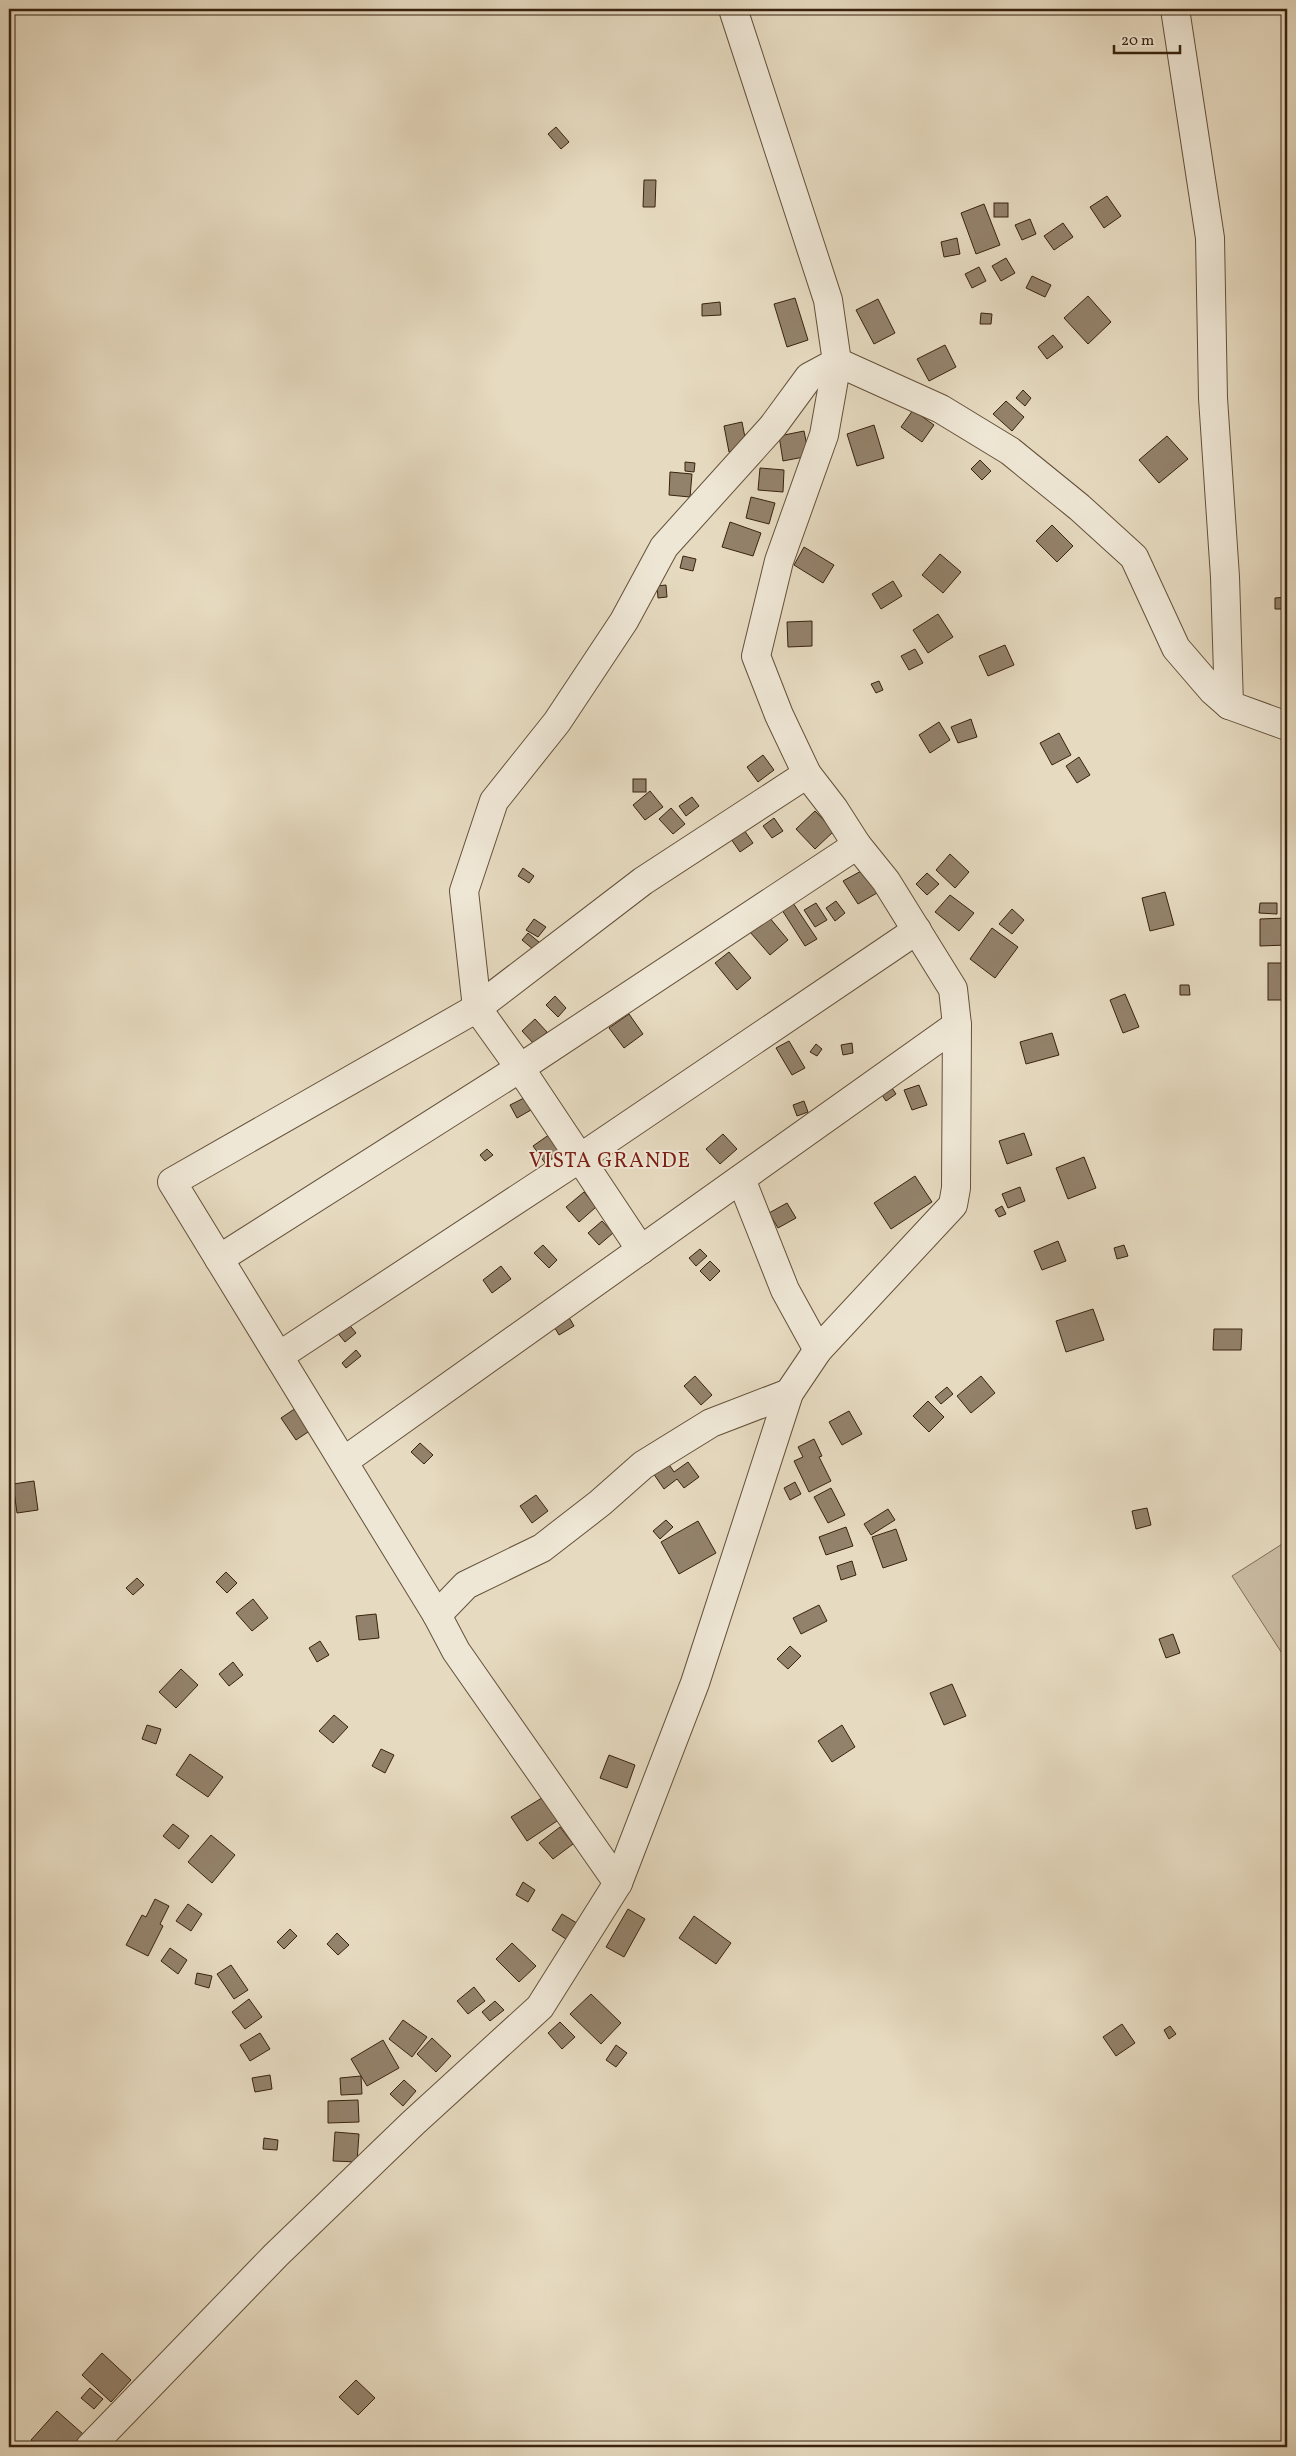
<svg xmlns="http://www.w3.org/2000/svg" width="1296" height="2456" font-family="Vollkorn,serif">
<rect width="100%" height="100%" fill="#e6dac0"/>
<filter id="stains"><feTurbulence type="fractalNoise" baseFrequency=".004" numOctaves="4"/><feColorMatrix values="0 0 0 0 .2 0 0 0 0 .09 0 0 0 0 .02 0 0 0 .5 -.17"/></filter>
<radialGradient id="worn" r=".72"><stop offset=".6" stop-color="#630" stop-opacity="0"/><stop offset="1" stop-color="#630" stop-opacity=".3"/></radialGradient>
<polygon fill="#c9bba2" stroke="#816f58" points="1287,1541 1287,1661 1232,1576"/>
<g fill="#93826b" stroke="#39230e">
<polygon points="556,127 569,142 561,149 548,134"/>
<polygon points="644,180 656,180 655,207 643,207"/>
<polygon points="1107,196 1121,216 1104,228 1090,207"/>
<rect x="994" y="203" width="14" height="14"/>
<polygon points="984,204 1000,245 976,254 961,213"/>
<polygon points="1030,219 1036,234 1022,240 1015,225"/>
<polygon points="1063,223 1073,237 1054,250 1044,236"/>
<polygon points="957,238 960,254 944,257 941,242"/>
<polygon points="1006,258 1015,273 1001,281 992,266"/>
<polygon points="979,267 986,281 972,288 965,274"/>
<polygon points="1032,276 1051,285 1045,297 1026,288"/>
<polygon points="1088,296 1111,322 1088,344 1064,318"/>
<polygon points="795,298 808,340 787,347 774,304"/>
<polygon points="878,299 895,333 874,344 856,310"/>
<polygon points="720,302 721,315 702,316 702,304"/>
<polygon points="981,313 992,314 991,324 980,324"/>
<polygon points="1053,335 1063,347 1047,359 1038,347"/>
<polygon points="945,345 956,367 929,381 917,359"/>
<polygon points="1023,390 1031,398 1025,406 1016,398"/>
<polygon points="1006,401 1024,417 1012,431 993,414"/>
<polygon points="913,410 934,425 922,442 901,427"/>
<polygon points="742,422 747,448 729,452 724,426"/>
<polygon points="874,425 884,458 857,466 847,434"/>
<polygon points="804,431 809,456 783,461 779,436"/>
<polygon points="1167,436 1188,459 1159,483 1139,460"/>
<polygon points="980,460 991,471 982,480 971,469"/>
<polygon points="685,462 695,463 694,472 685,471"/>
<polygon points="760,468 784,470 783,492 758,490"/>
<polygon points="670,472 692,474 690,497 669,495"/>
<polygon points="751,497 775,503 769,524 746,518"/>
<polygon points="730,522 761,533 753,556 722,547"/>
<polygon points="1052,525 1073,546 1057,562 1036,541"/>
<polygon points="804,547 834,565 823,583 794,565"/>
<polygon points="940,554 961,572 943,593 922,575"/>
<polygon points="683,556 696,559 693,571 680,568"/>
<polygon points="893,581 902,596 881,609 872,594"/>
<polygon points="666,585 667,597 658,598 657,586"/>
<polygon points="1287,597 1287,609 1275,609 1275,598"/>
<polygon points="938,614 953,637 928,653 913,630"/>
<polygon points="812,621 812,646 788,647 787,622"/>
<polygon points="1005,645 1014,665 988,676 979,656"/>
<polygon points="915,649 923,663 909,670 901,656"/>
<polygon points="879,681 883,690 876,693 871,684"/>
<polygon points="971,719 977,737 958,743 951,727"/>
<polygon points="939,722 950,740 930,753 919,735"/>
<polygon points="1059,733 1071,755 1052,765 1040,743"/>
<polygon points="763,755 774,770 758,782 747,767"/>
<polygon points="1079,757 1090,775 1077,783 1066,766"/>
<rect x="633" y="779" width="13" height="13"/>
<polygon points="650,791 663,807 645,820 633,805"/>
<polygon points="692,797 699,806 686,816 679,806"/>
<polygon points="671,808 685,824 673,834 659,819"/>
<polygon points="815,811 834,831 815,849 796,829"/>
<polygon points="774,818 783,831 772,838 763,826"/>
<polygon points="744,830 753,843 740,852 731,839"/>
<polygon points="950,854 969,872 955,888 936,870"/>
<polygon points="523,868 534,876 529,883 518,876"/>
<polygon points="863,870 877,893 858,904 843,881"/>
<polygon points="927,873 939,884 927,895 916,884"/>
<polygon points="1165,892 1174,925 1150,931 1142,898"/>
<polygon points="950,895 974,913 959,931 935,912"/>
<polygon points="836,901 845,913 835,921 826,908"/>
<polygon points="793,903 817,939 805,946 782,910"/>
<polygon points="816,903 827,920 815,927 804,910"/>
<polygon points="1260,903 1277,903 1277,914 1259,913"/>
<polygon points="1012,909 1024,920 1012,934 999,924"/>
<polygon points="769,917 788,940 770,955 750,932"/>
<polygon points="1287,918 1287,945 1260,946 1260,919"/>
<polygon points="534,919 546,927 538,937 526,930"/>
<polygon points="992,928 1018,947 995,978 970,959"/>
<polygon points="528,933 545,947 539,954 522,940"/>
<polygon points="729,952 751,978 737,990 715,963"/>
<rect x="1268" y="963" width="19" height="37"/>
<polygon points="1180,985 1189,985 1190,995 1180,995"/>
<polygon points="1125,994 1139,1027 1123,1033 1110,1000"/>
<polygon points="555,996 566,1008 558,1017 546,1005"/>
<polygon points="629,1014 643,1034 624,1048 609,1028"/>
<polygon points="535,1019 547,1032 534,1044 522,1031"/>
<polygon points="1052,1033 1059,1055 1026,1064 1020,1042"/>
<polygon points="789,1041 805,1068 792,1075 776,1048"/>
<polygon points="852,1043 853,1053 843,1055 841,1045"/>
<polygon points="816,1044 822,1049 817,1056 810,1052"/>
<polygon points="890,1085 896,1094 886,1101 880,1092"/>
<polygon points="919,1085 927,1105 912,1110 904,1090"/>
<polygon points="524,1098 531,1110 517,1118 510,1105"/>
<polygon points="804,1101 808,1112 797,1116 793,1105"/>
<polygon points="553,1132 565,1150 545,1163 533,1146"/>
<polygon points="1024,1133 1032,1155 1007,1164 999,1141"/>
<polygon points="723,1134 737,1149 720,1164 706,1149"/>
<polygon points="487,1149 493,1155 485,1161 480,1155"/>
<polygon points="1084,1157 1096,1188 1068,1199 1056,1168"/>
<polygon points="915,1176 932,1202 891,1229 874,1203"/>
<polygon points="1020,1187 1025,1201 1008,1208 1002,1194"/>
<polygon points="584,1192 596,1207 579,1222 566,1207"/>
<polygon points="787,1203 796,1218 778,1228 769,1213"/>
<polygon points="1002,1206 1006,1214 999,1217 995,1210"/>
<polygon points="602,1221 613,1233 599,1245 588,1233"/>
<polygon points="1058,1241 1066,1261 1042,1270 1034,1251"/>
<polygon points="543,1245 557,1260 549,1268 534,1253"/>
<polygon points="1124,1245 1128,1256 1117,1259 1114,1248"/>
<polygon points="700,1249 707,1256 696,1266 689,1258"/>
<polygon points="710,1261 720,1271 710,1281 700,1271"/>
<polygon points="501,1266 511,1279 492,1293 483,1280"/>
<polygon points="1093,1309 1104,1340 1066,1352 1056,1321"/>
<polygon points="567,1314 574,1326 559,1335 552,1323"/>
<polygon points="347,1322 356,1333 345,1342 336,1331"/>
<polygon points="1214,1329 1242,1329 1241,1350 1213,1350"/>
<polygon points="356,1350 361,1356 346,1368 342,1363"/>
<polygon points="695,1376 712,1395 701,1405 684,1386"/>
<polygon points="981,1376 995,1393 971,1413 957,1396"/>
<polygon points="947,1387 953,1394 941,1404 935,1397"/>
<polygon points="928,1401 944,1417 929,1432 913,1416"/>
<polygon points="302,1404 317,1426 296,1440 281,1418"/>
<polygon points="849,1411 862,1434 842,1445 829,1422"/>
<polygon points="814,1439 822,1456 819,1457 831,1481 809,1492 794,1461 803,1457 798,1447"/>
<polygon points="420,1443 433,1455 424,1464 411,1452"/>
<polygon points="688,1462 699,1477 684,1488 677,1479 664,1489 653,1473 668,1463 674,1472"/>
<polygon points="34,1481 38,1510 17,1513 13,1484"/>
<polygon points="795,1482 801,1494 790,1500 784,1488"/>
<polygon points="831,1488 845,1515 828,1523 814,1497"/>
<polygon points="536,1495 548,1511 532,1523 520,1506"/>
<polygon points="1147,1508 1151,1525 1136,1529 1132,1511"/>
<polygon points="888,1509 895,1520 871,1535 864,1524"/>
<polygon points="666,1520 673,1527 660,1539 653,1531"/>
<polygon points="698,1521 716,1553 679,1574 661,1542"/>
<polygon points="846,1527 853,1546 826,1555 819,1537"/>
<polygon points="896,1529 907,1560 883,1568 872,1537"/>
<polygon points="852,1561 856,1575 841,1580 837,1566"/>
<polygon points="226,1572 237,1583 227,1593 216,1582"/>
<polygon points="137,1578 144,1585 133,1595 126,1588"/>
<polygon points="253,1599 268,1618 252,1631 236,1613"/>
<polygon points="819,1605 827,1621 801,1634 793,1618"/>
<polygon points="376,1614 379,1638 359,1640 356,1616"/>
<polygon points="1173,1634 1180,1653 1166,1658 1159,1639"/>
<polygon points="320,1641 329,1655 317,1662 309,1648"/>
<polygon points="790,1646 801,1656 788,1669 777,1659"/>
<polygon points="233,1662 243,1675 229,1686 219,1674"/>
<polygon points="181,1669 198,1685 176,1708 159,1692"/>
<polygon points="952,1684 966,1716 944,1725 930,1693"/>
<polygon points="334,1715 348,1727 333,1743 319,1731"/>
<polygon points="147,1725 161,1729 156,1744 142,1739"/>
<polygon points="842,1725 855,1747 832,1762 818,1741"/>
<polygon points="381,1749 394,1755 385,1773 372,1766"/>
<polygon points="190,1754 223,1777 208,1797 176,1775"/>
<polygon points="609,1755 635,1765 627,1788 600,1778"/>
<polygon points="545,1796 560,1819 527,1841 511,1817"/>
<polygon points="173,1824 189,1836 179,1849 163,1836"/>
<polygon points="560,1827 573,1844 553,1859 539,1843"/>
<polygon points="211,1835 235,1855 212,1883 188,1862"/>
<polygon points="523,1882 535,1890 528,1902 516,1895"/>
<polygon points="155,1899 169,1906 160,1924 163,1926 148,1956 126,1945 142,1915 146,1917"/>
<polygon points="188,1904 202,1914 191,1931 176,1921"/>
<polygon points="628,1909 645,1919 624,1957 606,1947"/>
<polygon points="562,1914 580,1925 569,1941 552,1930"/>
<polygon points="694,1916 731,1943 716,1964 679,1938"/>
<polygon points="290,1929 297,1936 284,1949 277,1942"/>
<polygon points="337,1933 349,1945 338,1955 327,1944"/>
<polygon points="512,1943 536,1966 519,1982 496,1959"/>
<polygon points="170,1948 187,1960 178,1974 161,1961"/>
<polygon points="231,1965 248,1990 234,1999 217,1974"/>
<polygon points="197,1973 212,1976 209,1988 195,1984"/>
<polygon points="474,1987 485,2001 468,2014 457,2001"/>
<polygon points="591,1994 621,2023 601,2044 570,2014"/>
<polygon points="249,1999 262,2017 245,2029 232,2012"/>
<polygon points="495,2001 504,2010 490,2021 482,2012"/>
<polygon points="403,2020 427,2037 412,2057 389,2039"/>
<polygon points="560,2022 575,2037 562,2049 548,2033"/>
<polygon points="1122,2024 1135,2043 1116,2056 1103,2037"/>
<polygon points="1170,2026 1176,2034 1169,2039 1164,2030"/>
<polygon points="260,2033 270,2049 250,2061 240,2045"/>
<polygon points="432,2038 451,2056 436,2072 417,2054"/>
<polygon points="383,2040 399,2068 367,2086 351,2059"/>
<polygon points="616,2045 627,2053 616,2067 606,2060"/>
<polygon points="270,2075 272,2089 255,2092 252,2078"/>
<polygon points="361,2076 362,2094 341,2095 340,2078"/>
<polygon points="404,2080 416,2091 403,2106 390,2094"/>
<polygon points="358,2100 359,2122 328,2123 328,2101"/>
<polygon points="335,2132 359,2134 357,2162 333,2161"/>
<polygon points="264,2138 278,2140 277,2150 263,2149"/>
<polygon points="102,2353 131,2380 111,2402 82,2375"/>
<polygon points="356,2380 375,2398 358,2415 339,2397"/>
<polygon points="90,2388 103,2399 94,2409 81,2398"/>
<polygon points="57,2411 83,2434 72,2447 40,2447 31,2440"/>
</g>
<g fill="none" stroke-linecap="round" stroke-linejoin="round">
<g stroke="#64513a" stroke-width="30">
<g id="minor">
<polyline points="1175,9 1210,238 1213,398 1225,577 1229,705"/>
<polyline points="837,362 941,409 1010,451 1079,507 1134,557 1176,648 1213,691 1229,705 1287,726"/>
<polyline points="741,1179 785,1290 818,1350"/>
<polyline points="641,1250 520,1068 477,1008 464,891 494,801 557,722 624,621 664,547 773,426 809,377 837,362"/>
<polyline points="219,1259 520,1068 857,845"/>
<polyline points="279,1356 580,1158 917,930"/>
<polyline points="344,1461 957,1025"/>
<polyline points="437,1615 172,1182 477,1008 643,881 807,774"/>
<polyline points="618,1883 456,1651 437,1615 466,1585 542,1548 600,1503 643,1465 711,1423 789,1393"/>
<polyline points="90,2447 276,2255 413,2123 540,2007 618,1883 695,1683 789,1393 818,1350 953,1205 956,1188 957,1025 953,989 886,881 857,845 834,809 807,774 779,715 756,656 779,561 824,435 837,362 828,300 733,9"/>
</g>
</g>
<use href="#minor" stroke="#efe7d6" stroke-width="28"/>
</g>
<g text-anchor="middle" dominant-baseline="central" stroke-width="4" stroke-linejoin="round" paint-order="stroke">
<g font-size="21" letter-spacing="1" fill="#7a1f14" stroke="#efe7d6">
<text x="610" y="1161">VISTA GRANDE</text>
</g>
</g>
<rect width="1296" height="2456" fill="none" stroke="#e6dac0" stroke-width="30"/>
<rect x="10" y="10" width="1276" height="2436" fill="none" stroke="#39230e" stroke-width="2.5"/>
<rect x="15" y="15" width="1266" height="2426" fill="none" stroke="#39230e"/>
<path d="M1114 45v8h66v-8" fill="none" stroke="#39230e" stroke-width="2.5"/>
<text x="1121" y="45" font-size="15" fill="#39230e" stroke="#efe7d6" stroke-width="4" paint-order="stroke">20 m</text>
<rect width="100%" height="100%" filter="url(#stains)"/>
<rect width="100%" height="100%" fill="url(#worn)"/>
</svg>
